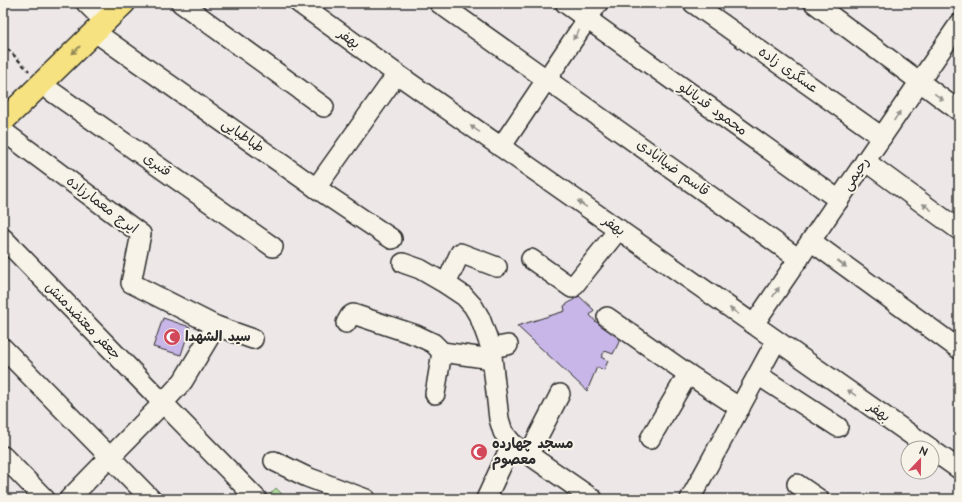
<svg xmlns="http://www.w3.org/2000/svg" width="962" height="502" font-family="'Architects Daughter','Playpen Sans Arabic',sans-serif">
<rect width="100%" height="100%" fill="#ede7e8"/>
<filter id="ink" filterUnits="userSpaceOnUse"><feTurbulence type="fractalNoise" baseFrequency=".025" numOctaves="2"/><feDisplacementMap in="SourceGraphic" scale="8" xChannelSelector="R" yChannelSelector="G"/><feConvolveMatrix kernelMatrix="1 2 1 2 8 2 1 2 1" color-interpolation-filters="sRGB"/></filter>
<g filter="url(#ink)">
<polygon fill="#addc9b" stroke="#6c8463" points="276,488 287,499 266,499"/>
<g fill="#c7b6e7" stroke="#2b2b2b">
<polygon points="579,296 594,310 590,315 597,323 602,318 622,336 613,354 605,351 601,357 608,361 604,370 597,367 587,391 517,326 565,311 564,306"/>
<polygon points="163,318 190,327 181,355 153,347"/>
</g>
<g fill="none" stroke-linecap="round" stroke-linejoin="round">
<g stroke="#2b2b2b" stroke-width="22">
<g id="minor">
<polyline points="86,3 105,22"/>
<polyline points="181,3 324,107"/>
<polyline points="299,3 397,74 930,448"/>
<polyline points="439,3 799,259"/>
<polyline points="565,3 839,200"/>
<polyline points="693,3 882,137"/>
<polyline points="814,3 959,111"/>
<polyline points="95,32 316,188 392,239"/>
<polyline points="41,84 273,247"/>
<polyline points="3,131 141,234 131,283 216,326 253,339"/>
<polyline points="501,147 598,3"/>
<polyline points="865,161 959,230"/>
<polyline points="316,188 397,74"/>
<polyline points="3,238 163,403 69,499"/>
<polyline points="811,241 959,349"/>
<polyline points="531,259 572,288 619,229"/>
<polyline points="403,263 420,269 446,284 464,296 473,306 480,318 491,348 499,419 503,432 512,443 593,499"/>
<polyline points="446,284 460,253 497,267"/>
<polyline points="607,317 688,374 740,408"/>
<polyline points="346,323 350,316 353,314 416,335 433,343 442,352 492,359"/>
<polyline points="754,324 959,24"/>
<polyline points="216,326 183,381 163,403 257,499"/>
<polyline points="3,348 151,499"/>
<polyline points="491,348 508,345"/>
<polyline points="758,375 838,427"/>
<polyline points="435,394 442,352"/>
<polyline points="650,439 688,374"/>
<polyline points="932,450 959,469"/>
<polyline points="529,454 560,394"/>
<polyline points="3,456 45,499"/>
<polyline points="274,461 307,477 366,499"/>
<polyline points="797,484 819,499"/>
<polyline points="486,499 512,443"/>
<polyline points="690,499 776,341"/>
</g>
</g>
<g stroke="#2b2b2b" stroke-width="25">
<polyline id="major" points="3,121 124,3"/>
</g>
<polyline stroke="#2b2b2b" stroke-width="2.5" stroke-dasharray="4 3" stroke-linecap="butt" points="3,44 29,71"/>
<use href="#minor" stroke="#f7f3e8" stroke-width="19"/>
<use href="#major" stroke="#f6e281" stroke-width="22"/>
</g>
<defs><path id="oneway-solid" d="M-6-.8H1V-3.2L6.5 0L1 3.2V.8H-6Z"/></defs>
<g fill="#918f8a">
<use href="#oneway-solid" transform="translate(576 35) rotate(124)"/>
<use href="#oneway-solid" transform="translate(939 97) rotate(37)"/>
<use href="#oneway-solid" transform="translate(897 116) rotate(-56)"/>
<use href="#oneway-solid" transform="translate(475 129) rotate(-145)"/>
<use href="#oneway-solid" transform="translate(582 204) rotate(-145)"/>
<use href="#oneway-solid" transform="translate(927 207) rotate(-144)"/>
<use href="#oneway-solid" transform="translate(842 264) rotate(36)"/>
<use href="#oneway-solid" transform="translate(776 292) rotate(-56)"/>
<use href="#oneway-solid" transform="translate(734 311) rotate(-145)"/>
<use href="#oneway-solid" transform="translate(852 393) rotate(-145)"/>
</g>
<use fill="#908656" href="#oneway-solid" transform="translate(76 50) rotate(136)"/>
</g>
<defs>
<g id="mosque-disc" transform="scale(0.9)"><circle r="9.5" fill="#d1495b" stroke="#f7f3e8"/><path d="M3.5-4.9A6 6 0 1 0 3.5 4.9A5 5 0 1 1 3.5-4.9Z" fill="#fff"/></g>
</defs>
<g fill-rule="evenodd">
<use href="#mosque-disc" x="172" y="337"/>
<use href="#mosque-disc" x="479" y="452"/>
</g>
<g text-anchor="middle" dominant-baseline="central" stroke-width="4" stroke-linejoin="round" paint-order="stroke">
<g font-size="14" fill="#2b2b2b" stroke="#f7f3e8">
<text transform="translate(349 39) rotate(36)">بهفر</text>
<text transform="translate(788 70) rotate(35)">عسگری زاده</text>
<text transform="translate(713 109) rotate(36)">محمود قدیانلو</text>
<text transform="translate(243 136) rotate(35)">طباطبایی</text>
<text transform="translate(157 165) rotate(35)">قنبری</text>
<text transform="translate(673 168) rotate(36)">قاسم ضیاآبادی</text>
<text transform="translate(856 174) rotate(-56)">رحیمی</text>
<text transform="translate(102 205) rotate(37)">ایرج معمارزاده</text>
<text transform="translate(614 226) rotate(35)">بهفر</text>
<text transform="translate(83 321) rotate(46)">جعفر معتضدمنش</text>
<text transform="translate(879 412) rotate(35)">بهفر</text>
</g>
<g font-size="14" font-weight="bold" fill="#2b2b2b" stroke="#f7f3e8" text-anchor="start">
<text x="185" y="337">سید الشهدا</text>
<text x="492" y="444">مسجد چهارده<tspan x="492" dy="16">معصوم</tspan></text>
</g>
</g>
<rect width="962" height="502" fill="none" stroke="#f7f3e8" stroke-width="16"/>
<rect x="8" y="8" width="946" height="486" fill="none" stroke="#2b2b2b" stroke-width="1.5" filter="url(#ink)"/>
<g transform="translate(920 460) rotate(22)"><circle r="19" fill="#f7f3e8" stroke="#a5a39c"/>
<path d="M0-3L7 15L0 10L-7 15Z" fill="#d1495b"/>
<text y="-6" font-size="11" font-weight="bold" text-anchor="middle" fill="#2b2b2b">N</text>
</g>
</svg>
